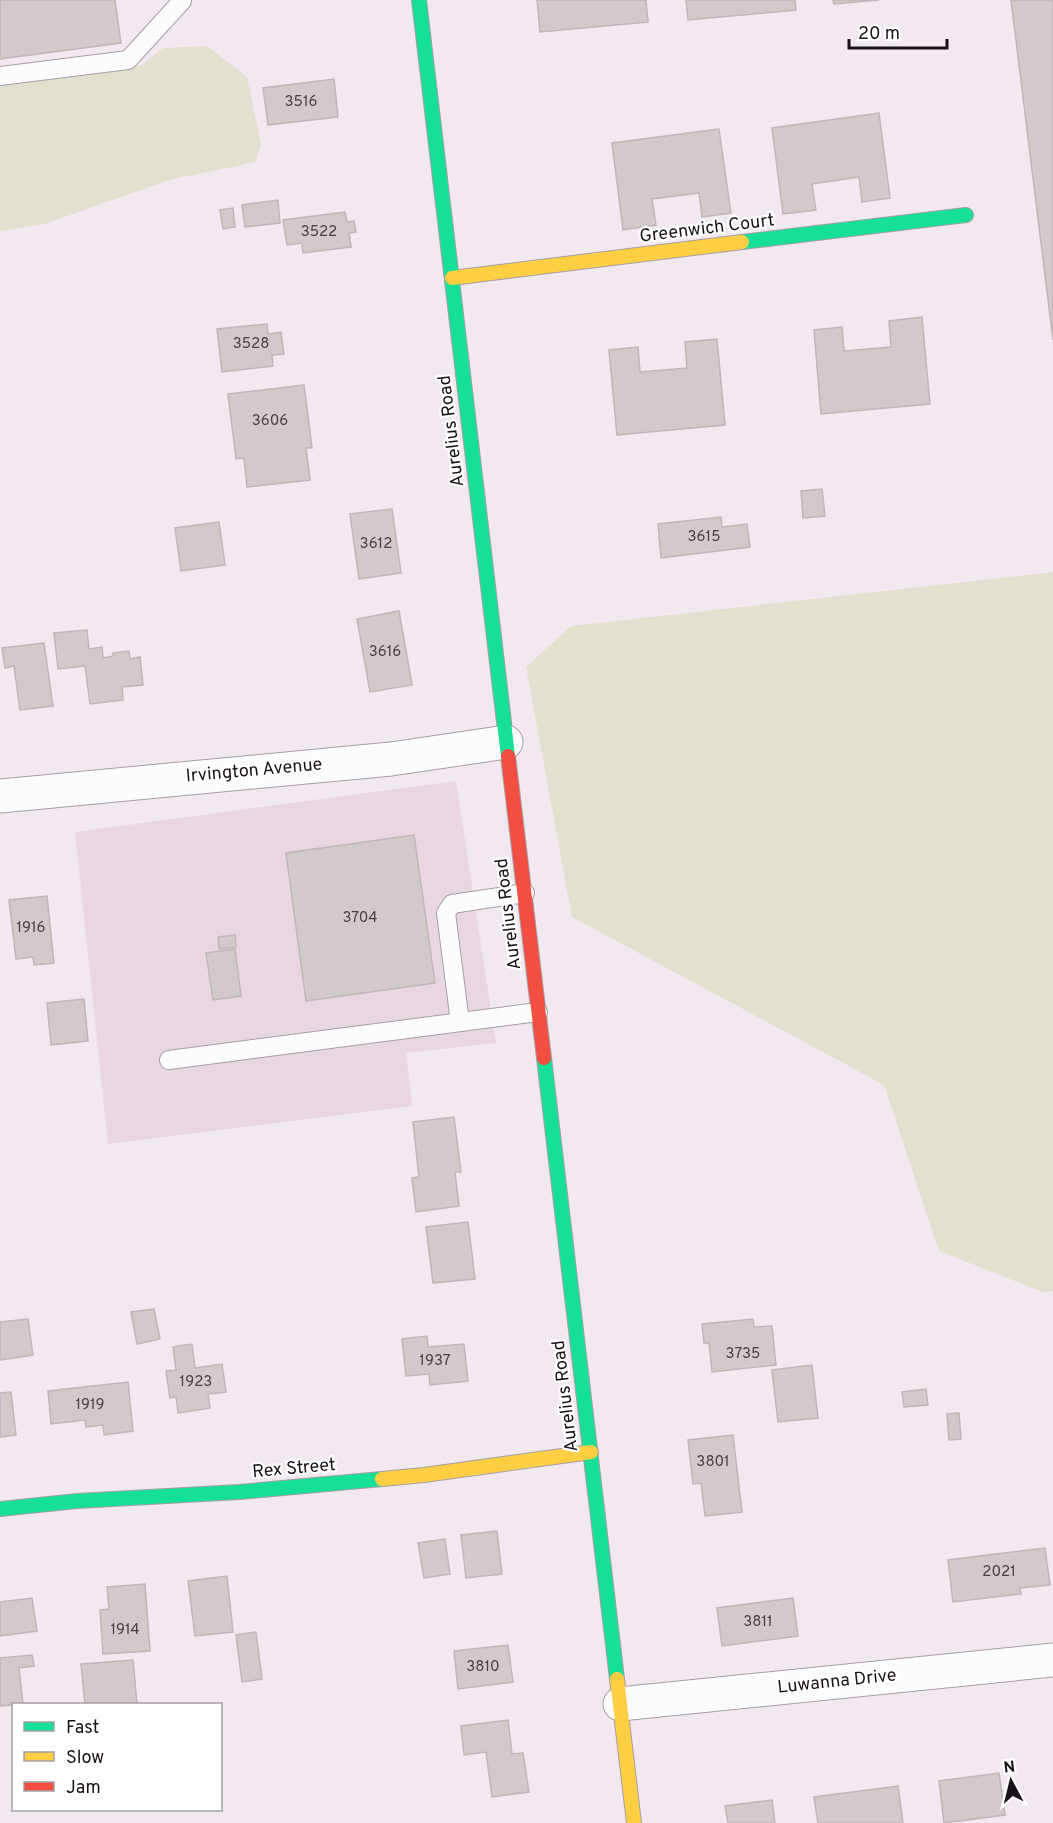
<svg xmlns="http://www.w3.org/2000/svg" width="1053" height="1823" font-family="Overpass,sans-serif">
<rect width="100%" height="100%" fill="#f2e8f0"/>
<polygon fill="#e8d7e0" points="456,781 496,1043 406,1053 412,1106 108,1144 75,832"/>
<g fill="#e2e1d0">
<polygon points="207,46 247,77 261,144 256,162 169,180 45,224 0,231 0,86 142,65 163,48"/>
<polygon points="1053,572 1053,1291 1043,1292 939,1251 884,1085 572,917 526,667 571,626"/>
</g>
<g fill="#d2c9ca" stroke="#bfb7b7" stroke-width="1.5">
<polygon points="0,0 115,0 121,43 0,59"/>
<polygon points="537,0 646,0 648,22 540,32"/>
<polygon points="686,0 795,0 796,10 688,20"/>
<polygon points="833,0 879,0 834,4"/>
<polygon points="1011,0 1053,0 1053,340"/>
<polygon points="334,79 338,117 268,125 263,88"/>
<polygon points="879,113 890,198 862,202 859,177 812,184 816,210 783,214 772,128"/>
<polygon points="719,129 731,213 702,217 699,193 652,199 656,225 623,230 612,143"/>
<polygon points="278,200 280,223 245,227 242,205"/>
<polygon points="233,208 235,227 223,229 220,210"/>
<polygon points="345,212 347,222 354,221 356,232 349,233 351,247 303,253 302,243 287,245 283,220"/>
<polygon points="922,317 930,404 821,414 814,330 842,327 844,351 891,347 889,321"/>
<polygon points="267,324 268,334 281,332 284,354 272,355 273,366 222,372 217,329"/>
<polygon points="717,339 725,425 617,435 609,350 638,347 640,372 687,368 685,342"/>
<polygon points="304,385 312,448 306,448 310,480 247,487 244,458 236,459 228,394"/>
<polygon points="822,489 825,516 803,518 801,491"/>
<polygon points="392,509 401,573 359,579 350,514"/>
<polygon points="721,517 722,527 747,524 750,547 661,558 658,524"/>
<polygon points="219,522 225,565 181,571 175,528"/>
<polygon points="399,611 412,685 370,692 357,619"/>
<polygon points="87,630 89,649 102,647 103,658 113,656 113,653 129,651 130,659 140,657 143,685 122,687 123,700 90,704 85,666 58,669 54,633"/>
<polygon points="44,643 53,706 20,710 14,666 5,668 2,648"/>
<polygon points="414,835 435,983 306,1001 286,853"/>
<polygon points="47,896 54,963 34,965 33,957 16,959 9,900"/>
<polygon points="235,935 236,947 219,949 218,937"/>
<polygon points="235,949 241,996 213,1000 206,953"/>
<polygon points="84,999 88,1041 51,1045 47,1003"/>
<polygon points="454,1117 461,1172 455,1172 459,1206 416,1212 412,1178 419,1177 413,1122"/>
<polygon points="468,1222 475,1279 433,1283 426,1227"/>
<polygon points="154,1309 160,1339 137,1344 131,1312"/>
<polygon points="28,1319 33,1355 0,1360 0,1322"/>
<polygon points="753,1319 754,1327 772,1326 776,1365 712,1372 709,1343 704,1343 702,1324"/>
<polygon points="427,1336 428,1347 464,1344 468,1381 430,1385 429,1374 406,1376 402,1339"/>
<polygon points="192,1344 195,1368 222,1364 226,1392 208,1394 210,1408 178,1413 176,1397 170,1398 166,1371 176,1370 173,1347"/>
<polygon points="812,1365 818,1418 778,1422 772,1370"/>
<polygon points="128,1382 133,1431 104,1435 103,1425 86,1427 85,1420 51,1424 48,1391"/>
<polygon points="926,1389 928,1405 904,1407 902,1392"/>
<polygon points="11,1392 16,1435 0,1437 0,1393"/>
<polygon points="959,1413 961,1439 949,1440 947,1414"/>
<polygon points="733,1435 742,1512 705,1516 701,1483 693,1484 688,1440"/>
<polygon points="497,1531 502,1574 466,1578 461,1535"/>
<polygon points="445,1539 450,1574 424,1578 418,1543"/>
<polygon points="1045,1548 1050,1585 1020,1588 1021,1594 953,1602 948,1560"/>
<polygon points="227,1576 233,1632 195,1636 188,1581"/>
<polygon points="145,1584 150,1651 103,1654 100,1610 109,1609 107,1587"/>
<polygon points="32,1598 37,1631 0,1636 0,1602"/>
<polygon points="793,1598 798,1636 722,1646 717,1608"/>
<polygon points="256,1632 262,1679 242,1682 236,1635"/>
<polygon points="508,1645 513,1682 458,1689 454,1651"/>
<polygon points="32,1655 34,1666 19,1668 23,1704 0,1706 0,1658"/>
<polygon points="133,1660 137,1704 85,1704 81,1664"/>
<polygon points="508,1720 512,1754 523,1753 529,1792 492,1797 486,1752 464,1755 461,1726"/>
<polygon points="999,1773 1005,1815 944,1823 939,1781"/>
<polygon points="898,1786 903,1823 818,1823 814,1797"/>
<polygon points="772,1800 775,1823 728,1823 725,1806"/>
</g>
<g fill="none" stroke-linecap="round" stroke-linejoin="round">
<g stroke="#a69ea5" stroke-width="20">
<g id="lane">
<polyline points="0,76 128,60 182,1"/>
<polyline points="460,1022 446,913 452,904 525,893"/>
<polyline points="169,1060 538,1012"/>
</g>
</g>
<g stroke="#a69ea5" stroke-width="35">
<g id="street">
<polyline points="0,796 391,759 506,742"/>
<polyline points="620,1704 1053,1660"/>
</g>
</g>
<g stroke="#a69ea5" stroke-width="16">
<g id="fast">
<polyline points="419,0 508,756"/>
<polyline points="742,242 966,215"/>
<polyline points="544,1058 617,1679"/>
<polyline points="0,1509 77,1501 239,1492 382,1479"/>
</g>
</g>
<g stroke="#a69ea5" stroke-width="16">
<g id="slow">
<polyline points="452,278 742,242"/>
<polyline points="382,1479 424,1475 591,1452"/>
<polyline points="617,1679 634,1823"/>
</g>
</g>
<g stroke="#a69ea5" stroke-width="16">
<polyline id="jam" points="508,756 544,1058"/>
</g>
<use href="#lane" stroke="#fdfcfd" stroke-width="18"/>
<use href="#street" stroke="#fdfcfd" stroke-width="33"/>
<use href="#fast" stroke="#16e098" stroke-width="14"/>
<use href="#slow" stroke="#ffcf43" stroke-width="14"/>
<use href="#jam" stroke="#f24e42" stroke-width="14"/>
</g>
<g text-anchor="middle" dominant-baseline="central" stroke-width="4.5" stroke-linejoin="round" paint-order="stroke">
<g font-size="15" fill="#474044">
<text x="301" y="102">3516</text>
<text x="319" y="232">3522</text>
<text x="251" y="344">3528</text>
<text x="270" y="421">3606</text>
<text x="704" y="537">3615</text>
<text x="376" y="544">3612</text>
<text x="385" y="652">3616</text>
<text x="360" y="918">3704</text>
<text x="31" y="928">1916</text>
<text x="743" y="1354">3735</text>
<text x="435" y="1361">1937</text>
<text x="196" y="1382">1923</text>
<text x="90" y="1405">1919</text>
<text x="713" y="1462">3801</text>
<text x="999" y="1572">2021</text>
<text x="758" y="1622">3811</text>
<text x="125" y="1630">1914</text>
<text x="483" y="1667">3810</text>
</g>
<g font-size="18" fill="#191218" stroke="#fff">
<text transform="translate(707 229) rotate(-7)">Greenwich Court</text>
<text transform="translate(452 431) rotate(-97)">Aurelius Road</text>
<text transform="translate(254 771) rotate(-5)">Irvington Avenue</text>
<text transform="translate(509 914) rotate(-97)">Aurelius Road</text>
<text transform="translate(566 1396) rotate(-97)">Aurelius Road</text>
<text transform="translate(294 1469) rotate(-5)">Rex Street</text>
<text transform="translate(837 1682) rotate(-6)">Luwanna Drive</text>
</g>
</g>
<rect x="12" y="1703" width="210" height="108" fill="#ffffff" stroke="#a3a0a3" stroke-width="1.5"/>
<rect x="24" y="1722" width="30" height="9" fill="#16e098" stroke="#a3a0a3" stroke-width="1.5"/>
<text x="66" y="1733" font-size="18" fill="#191218">Fast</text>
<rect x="24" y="1752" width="30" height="9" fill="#ffcf43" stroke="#a3a0a3" stroke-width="1.5"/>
<text x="66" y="1763" font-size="18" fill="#191218">Slow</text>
<rect x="24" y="1782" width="30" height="9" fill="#f24e42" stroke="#a3a0a3" stroke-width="1.5"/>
<text x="66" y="1793" font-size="18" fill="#191218">Jam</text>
<g transform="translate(1011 1781) rotate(353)" stroke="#ffffff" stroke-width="4.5" paint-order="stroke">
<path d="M0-4.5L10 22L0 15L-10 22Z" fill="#191218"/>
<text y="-9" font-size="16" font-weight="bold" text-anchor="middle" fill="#191218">N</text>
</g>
<path d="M849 39v9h98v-9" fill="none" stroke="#191218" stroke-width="3"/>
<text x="858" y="39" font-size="18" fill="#191218" stroke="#ffffff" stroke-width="4.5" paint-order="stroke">20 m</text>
</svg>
